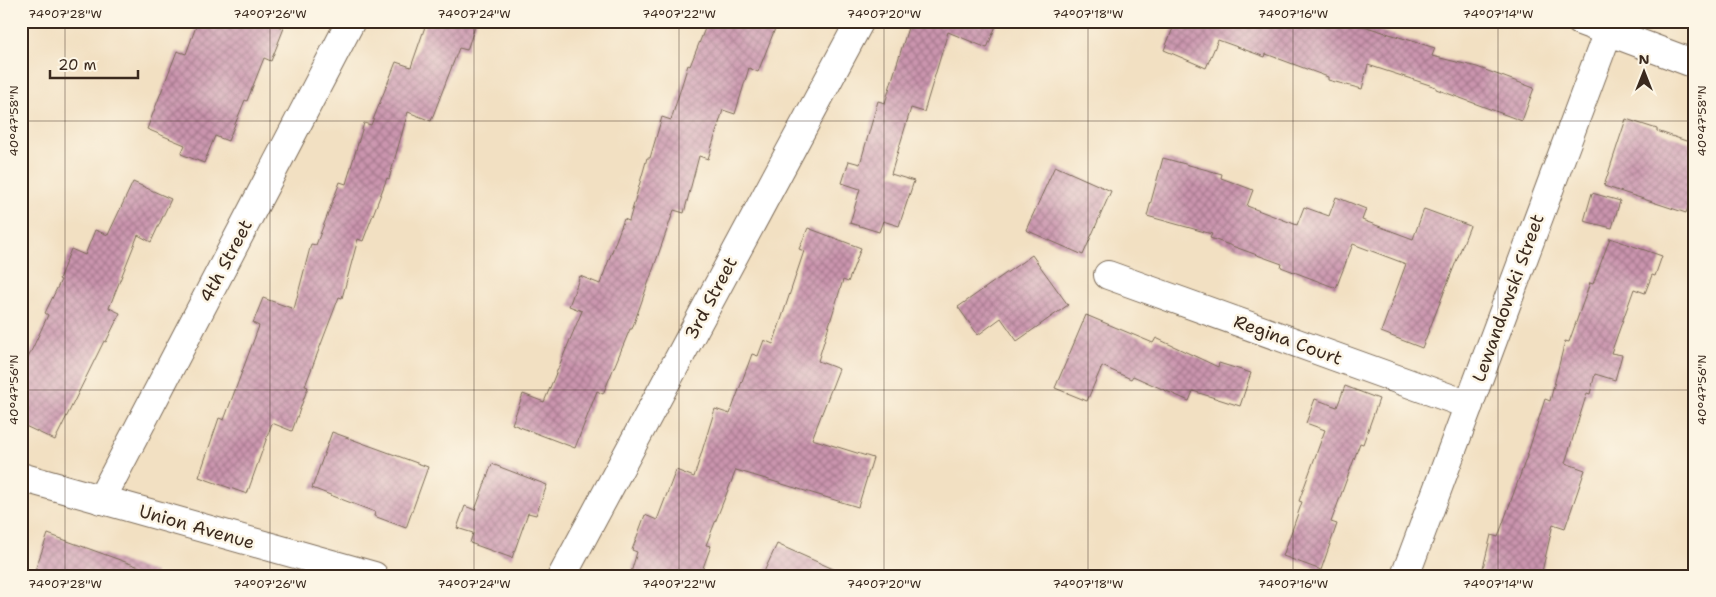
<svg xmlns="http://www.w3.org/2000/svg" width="1716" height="597" font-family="'Shantell Sans',sans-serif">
<defs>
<pattern id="building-cross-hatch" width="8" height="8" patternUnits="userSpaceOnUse" patternTransform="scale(1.25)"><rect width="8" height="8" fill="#ca94ae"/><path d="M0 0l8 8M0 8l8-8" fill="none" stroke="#a5798d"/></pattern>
</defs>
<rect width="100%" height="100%" fill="#fcf5e5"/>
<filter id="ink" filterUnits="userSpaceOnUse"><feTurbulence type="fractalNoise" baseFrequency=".02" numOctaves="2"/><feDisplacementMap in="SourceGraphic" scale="10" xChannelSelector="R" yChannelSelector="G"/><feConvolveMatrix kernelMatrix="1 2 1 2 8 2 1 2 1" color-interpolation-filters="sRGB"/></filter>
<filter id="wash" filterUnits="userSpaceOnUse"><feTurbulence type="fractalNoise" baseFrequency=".0096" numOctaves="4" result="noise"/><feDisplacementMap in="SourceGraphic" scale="20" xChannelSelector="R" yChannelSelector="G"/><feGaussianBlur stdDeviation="1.12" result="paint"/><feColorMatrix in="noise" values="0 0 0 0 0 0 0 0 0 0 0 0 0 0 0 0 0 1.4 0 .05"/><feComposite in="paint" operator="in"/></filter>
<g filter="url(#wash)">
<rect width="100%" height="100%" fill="#f2e0c2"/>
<g id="blocks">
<g fill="url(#building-cross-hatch)">
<polygon points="198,21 265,21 284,28 271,61 264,58 247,101 245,100 228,141 215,136 204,163 181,154 185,145 147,129 177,51 186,54"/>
<polygon points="427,21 477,21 467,50 459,48 431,121 408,112 389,179 387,178 363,241 358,239 342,298 339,297 305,386 308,387 292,431 272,423 247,494 199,477 219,418 224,420 259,326 253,323 263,298 294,309 311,244 316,245 340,182 346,184 364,123 371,125 396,62 411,67"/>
<polygon points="708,21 778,21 758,72 749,68 735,114 723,110 708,159 699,156 684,213 674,210 632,329 630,329 603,394 597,391 575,448 512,424 523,394 544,402 582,311 569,306 580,276 600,284 624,219 629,221 647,158 650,158 662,117 671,120 688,65 690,66"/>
<polygon points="910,21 998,21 987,48 948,32 924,112 911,108 891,174 914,181 899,226 883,221 879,232 850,223 860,189 842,183 849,161 860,164 878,101 885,103"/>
<polygon points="1176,21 1347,21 1435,48 1432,56 1477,67 1534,88 1522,121 1436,89 1436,87 1368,65 1362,89 1328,80 1328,77 1266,54 1265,57 1218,40 1206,68 1164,50"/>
<polygon points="1626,119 1657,129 1657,131 1695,144 1695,187 1686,213 1604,186"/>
<polygon points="1163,158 1222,174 1221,178 1253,190 1247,206 1297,225 1304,207 1329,216 1336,197 1366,209 1362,220 1413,239 1424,209 1470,226 1422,348 1381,332 1406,264 1353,244 1336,288 1281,267 1282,264 1210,238 1212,234 1147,216"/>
<polygon points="1055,166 1111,191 1083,255 1026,230"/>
<polygon points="133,182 171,199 151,242 138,235 109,308 120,313 106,342 104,341 55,440 21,424 21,373 48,315 45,313 61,280 59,279 71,249 85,255 95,230 108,235"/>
<polygon points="1592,193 1620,201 1612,228 1584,221"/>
<polygon points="808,228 861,248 848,282 843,280 818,361 839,369 812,439 873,458 858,507 736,470 706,545 711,546 700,576 630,576 637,552 632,550 645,515 657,520 676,470 694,477 715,409 730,414 752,354 758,356 764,340 773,344 804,251 799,249"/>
<polygon points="1610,238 1662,256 1655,276 1652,275 1645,293 1634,289 1611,353 1622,355 1615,380 1595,374 1590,394 1587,393 1565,463 1585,470 1565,528 1553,524 1541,576 1481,576 1491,535 1498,537 1527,456 1545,399 1550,401 1565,341 1569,342 1590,283 1593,284"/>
<polygon points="1032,255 1068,305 1017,341 1001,318 978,335 958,307"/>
<polygon points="1086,315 1153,343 1156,338 1218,367 1219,363 1251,373 1240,406 1193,391 1189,401 1133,376 1131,379 1102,366 1087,401 1055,388"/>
<polygon points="1345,386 1379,399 1363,444 1360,443 1331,522 1337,524 1321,570 1283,556 1302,502 1299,501 1325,430 1306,423 1315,399 1337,407"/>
<polygon points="332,432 428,467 406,528 374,516 375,512 312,488"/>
<polygon points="492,464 547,485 536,515 528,513 512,558 470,543 473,533 457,528 465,506 475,510"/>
<polygon points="48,534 156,573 155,576 33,576"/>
<polygon points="777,544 849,576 762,576"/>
</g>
</g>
</g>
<g filter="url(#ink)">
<use href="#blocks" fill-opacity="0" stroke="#7b6a57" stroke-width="1"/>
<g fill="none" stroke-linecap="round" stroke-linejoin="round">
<g stroke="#7b6a57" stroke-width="30">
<g id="minor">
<polyline points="1580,21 1695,64"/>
<polyline points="1108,275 1469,405"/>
<polyline points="21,477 374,576"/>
<polyline points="101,500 351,21"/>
<polyline points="562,576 860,21"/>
<polyline points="1405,576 1612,21"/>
</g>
</g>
<use href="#minor" stroke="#fff" stroke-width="28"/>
</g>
</g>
<path fill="none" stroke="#3b2a1e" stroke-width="1" stroke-opacity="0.45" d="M65 21V576M270 21V576M474 21V576M679 21V576M884 21V576M1088 21V576M1293 21V576M1498 21V576M21 121H1695M21 390H1695"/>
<g text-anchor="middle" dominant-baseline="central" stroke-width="5" stroke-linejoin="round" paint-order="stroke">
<g font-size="18" fill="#3b2a1e" stroke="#fcf5e5">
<text transform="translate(226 261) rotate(-62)">4th Street</text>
<text transform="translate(711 298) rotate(-62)">3rd Street</text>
<text transform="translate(1508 298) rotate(-70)">Lewandowski Street</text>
<text transform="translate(1288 340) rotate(20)">Regina Court</text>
<text transform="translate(197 527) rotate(16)">Union Avenue</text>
</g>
</g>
<rect width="1716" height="597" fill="none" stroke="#fcf5e5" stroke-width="55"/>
<g transform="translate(1644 72)" stroke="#fcf5e5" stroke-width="4" paint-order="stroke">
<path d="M0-4L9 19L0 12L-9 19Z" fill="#3b2a1e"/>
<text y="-8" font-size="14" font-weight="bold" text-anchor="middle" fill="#3b2a1e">N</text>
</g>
<path d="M50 70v8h88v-8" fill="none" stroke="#3b2a1e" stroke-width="2.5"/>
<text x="58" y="70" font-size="15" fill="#3b2a1e" stroke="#fcf5e5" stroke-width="4" paint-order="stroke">20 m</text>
<rect x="28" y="28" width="1660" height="542" fill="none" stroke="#3b2a1e" stroke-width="2"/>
<g font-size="12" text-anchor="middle" fill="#3b2a1e">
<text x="65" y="18">74°07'28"W</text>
<text x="270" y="18">74°07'26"W</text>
<text x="474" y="18">74°07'24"W</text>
<text x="679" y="18">74°07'22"W</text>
<text x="884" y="18">74°07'20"W</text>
<text x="1088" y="18">74°07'18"W</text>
<text x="1293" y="18">74°07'16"W</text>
<text x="1498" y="18">74°07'14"W</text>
<text transform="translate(14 121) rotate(-90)" y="4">40°47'58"N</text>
<text transform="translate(1702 121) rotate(-90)" y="4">40°47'58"N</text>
<text transform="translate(14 390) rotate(-90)" y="4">40°47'56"N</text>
<text transform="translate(1702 390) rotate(-90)" y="4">40°47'56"N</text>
<text x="65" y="588">74°07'28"W</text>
<text x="270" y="588">74°07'26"W</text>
<text x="474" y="588">74°07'24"W</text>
<text x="679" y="588">74°07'22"W</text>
<text x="884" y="588">74°07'20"W</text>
<text x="1088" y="588">74°07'18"W</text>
<text x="1293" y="588">74°07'16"W</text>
<text x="1498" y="588">74°07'14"W</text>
</g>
</svg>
